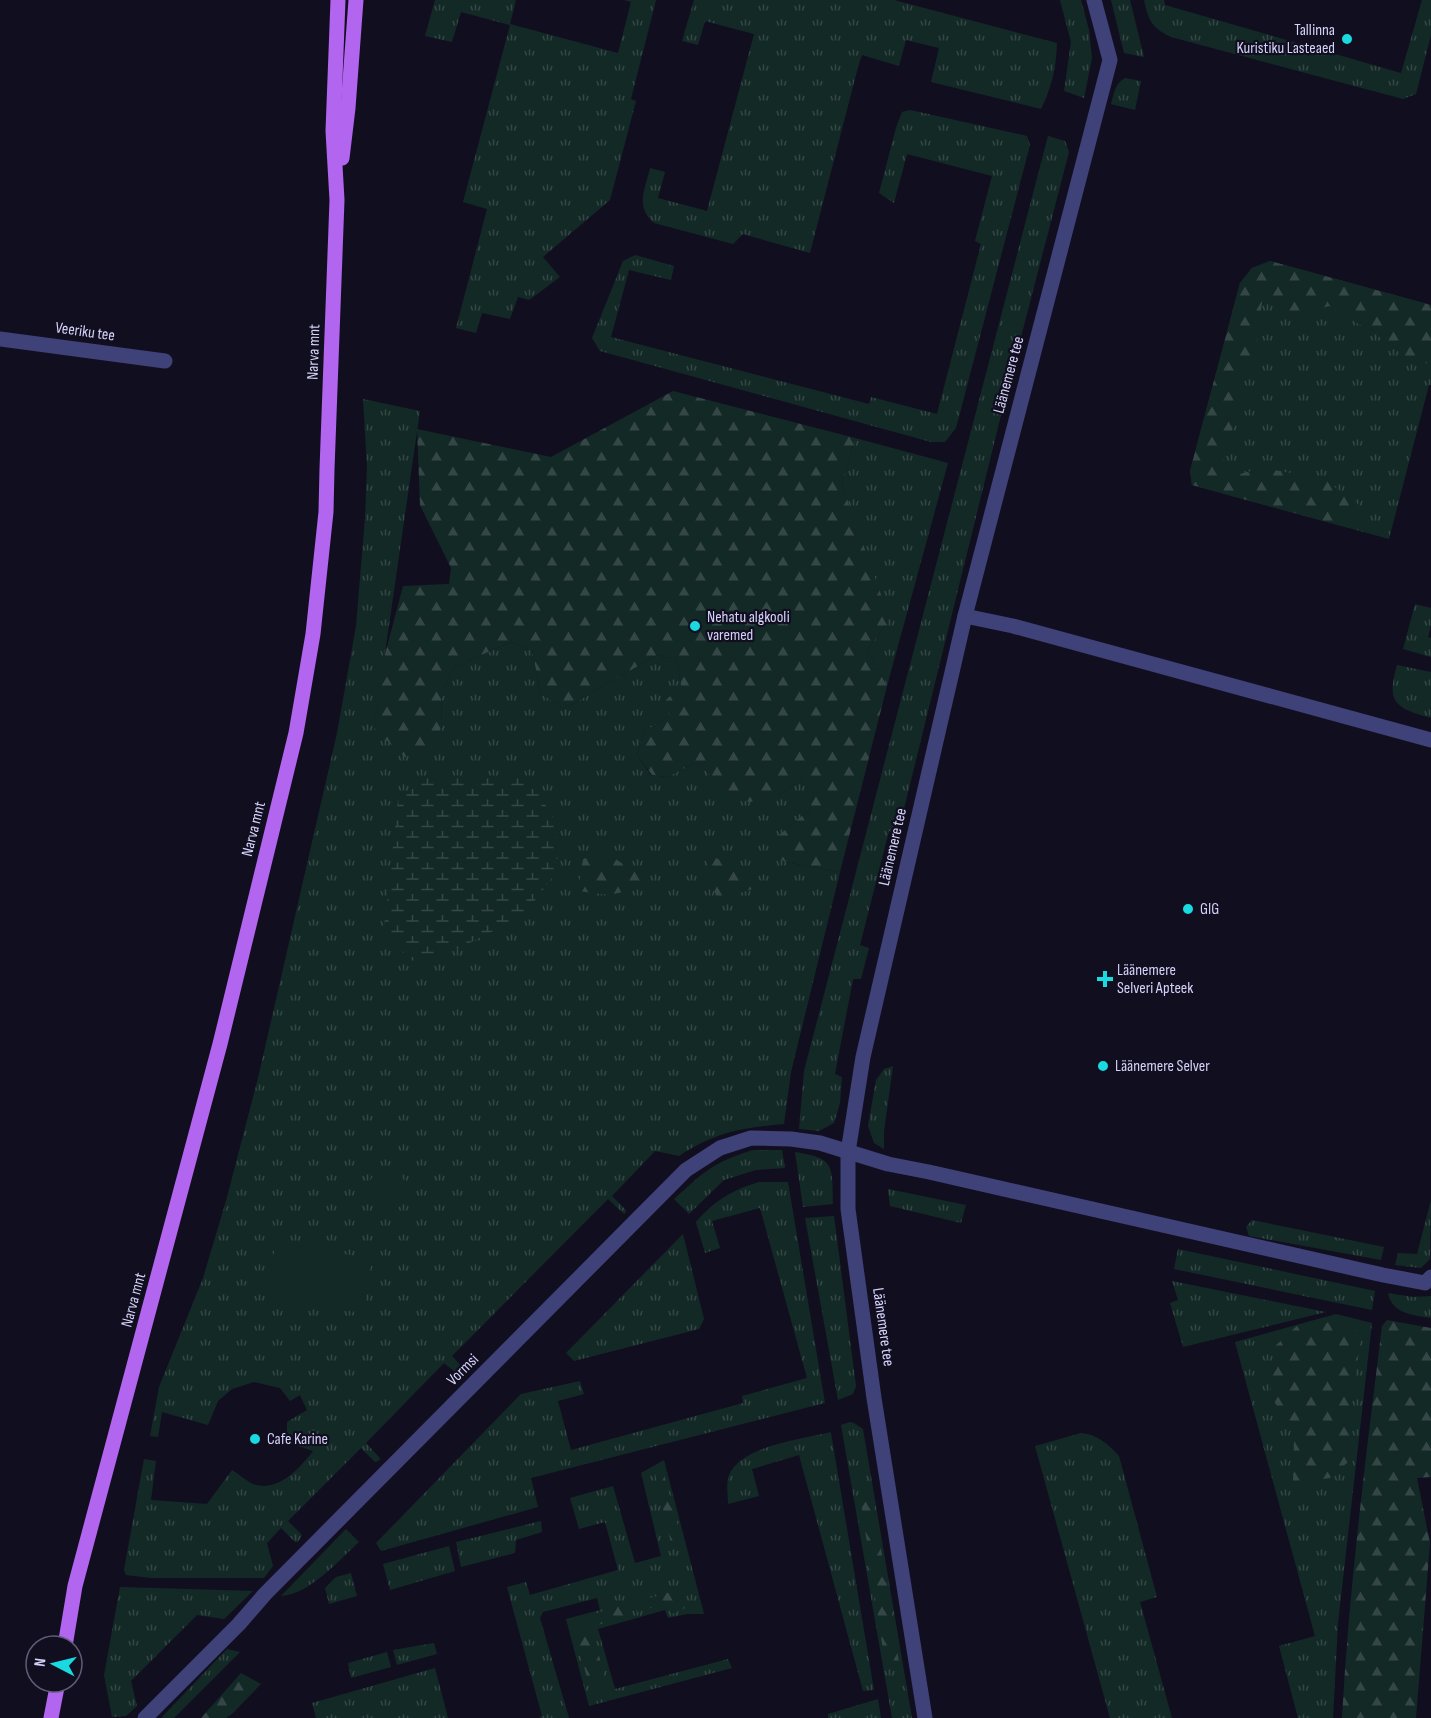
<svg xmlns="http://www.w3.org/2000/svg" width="1431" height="1718" font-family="'Sofia Sans Condensed',sans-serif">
<defs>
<pattern id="grass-tufts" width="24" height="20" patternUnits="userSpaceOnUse" patternTransform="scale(1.5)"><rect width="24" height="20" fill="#132926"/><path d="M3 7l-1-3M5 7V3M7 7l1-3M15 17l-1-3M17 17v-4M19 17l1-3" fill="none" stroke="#344746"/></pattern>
<pattern id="forest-firs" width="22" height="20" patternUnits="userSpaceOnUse" patternTransform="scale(1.5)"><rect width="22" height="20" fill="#132926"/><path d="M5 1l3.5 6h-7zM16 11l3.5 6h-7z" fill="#344746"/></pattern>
<pattern id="wetland-marsh" width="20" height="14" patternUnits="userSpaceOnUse" patternTransform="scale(1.5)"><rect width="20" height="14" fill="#132926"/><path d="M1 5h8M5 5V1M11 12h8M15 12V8" fill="none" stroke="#344746"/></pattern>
</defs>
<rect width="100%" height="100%" fill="#110f1f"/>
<g fill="url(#grass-tufts)">
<polygon points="435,0 516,0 510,24 618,53 631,2 624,0 656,0 631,99 636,101 610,200 543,257 560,277 529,300 518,297 510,319 482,313 476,333 456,328 487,209 463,202 510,25 461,12 452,42 425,36"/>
<path d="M694 0H894L1057 43C1056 69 1052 86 1041 109L931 82 939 48 906 40 899 66 862 55 858 67 810 253 743 234 733 244 654 223C635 207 645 190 650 168L665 172 658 198 707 211 754 34 705 21 698 45 682 41Z"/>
<polygon points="1060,0 1081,0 1089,30 1092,58 1084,98 1064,91 1071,42"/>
<polygon points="1111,0 1130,0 1144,57 1124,53"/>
<path d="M1144 0H1164L1165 5 1401 73 1422 0H1431V35L1416 94 1403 99 1171 37C1151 27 1149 21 1144 0Z"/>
<path d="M1125 78 1141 81 1135 110 1111 104C1114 94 1115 83 1125 78Z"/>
<polygon points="910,110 1027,136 1030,145 956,428 945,442 931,442 600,351 592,338 623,261 635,255 674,266 671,280 629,270 611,337 869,404 871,397 937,414 981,244 975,241 992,176 907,154 894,203 879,193 896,128 902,112"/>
<polygon points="1048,136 1065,141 1069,152 1008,387 898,833 889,831 860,945 869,948 861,979 853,979 835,1074 842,1077 840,1103 834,1123 819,1131 799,1129 804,1071"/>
<polygon points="1270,261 1431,305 1431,385 1429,385 1389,539 1192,485 1190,471 1240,283 1252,268"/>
<path d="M363 399 420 411 374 729 441 727 442 691 454 667 511 642 532 651 541 693 564 709 657 655 677 660 681 686 670 716 644 732 637 755 651 775 667 777 694 763 707 765 775 798 800 781 814 794 809 810 779 835 785 862 840 872 791 1072 784 1124C741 1128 716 1132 679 1156L655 1151 612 1196 626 1210 625 1214 623 1213 608 1199 452 1356 465 1370V1374L459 1375 444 1363 366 1443 379 1457 380 1460 375 1462 361 1448 288 1521 302 1535 298 1542H295L281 1528 267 1543 273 1566 264 1578H151L126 1575 124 1570 144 1459 156 1461 151 1500 207 1504 232 1470C239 1474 246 1481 253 1484 278 1493 300 1468 313 1451L287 1442V1422L307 1410 300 1395 290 1401 280 1388 254 1382 232 1389 218 1401 208 1425 162 1412 158 1437 150 1436 159 1387 203 1278 226 1201 258 1078 337 733 356 626 365 518 367 467Z"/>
<polygon points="855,438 948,463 887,686 867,650 887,623 842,485"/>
<polygon points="1415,604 1431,608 1431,625 1428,637 1431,638 1431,657 1403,649"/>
<path d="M1397 665 1431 672V718C1395 708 1386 703 1397 665Z"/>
<polygon points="893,1066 884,1131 884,1149 874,1143 868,1126 876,1080 884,1069"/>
<path d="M753 1150H782L785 1168 756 1170 724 1180 689 1214 674 1199C704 1172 713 1162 753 1150Z"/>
<path d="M795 1152C836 1158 832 1167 833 1204L803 1207Z"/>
<path d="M759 1182H788L825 1403 531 1478 538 1507 381 1551 376 1543 521 1394 580 1381 584 1394 558 1401 571 1450 743 1403 742 1396 807 1378 760 1208 712 1221 720 1248 705 1253 696 1222C714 1201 732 1190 759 1182Z"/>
<polygon points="888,1189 966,1205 961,1223 890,1206"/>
<polygon points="1431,1200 1430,1259 1421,1268 1395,1265 1398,1253 1417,1254"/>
<polygon points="834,1216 856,1386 853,1394 838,1400 805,1218"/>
<polygon points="1252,1220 1384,1247 1381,1260 1249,1236 1246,1227"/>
<polygon points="683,1234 704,1319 699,1329 574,1361 566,1353"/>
<polygon points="1178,1249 1375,1291 1372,1310 1174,1269"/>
<polygon points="1172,1281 1326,1312 1183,1347 1170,1303 1178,1300"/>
<path d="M1388 1293 1413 1297 1431 1296V1318C1413 1315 1392 1314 1388 1293Z"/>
<polygon points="1336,1314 1372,1323 1338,1623 1333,1718 1298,1718 1279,1646 1315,1636 1235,1342"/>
<polygon points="850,1422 854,1423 863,1429 912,1718 892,1718 841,1425"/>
<path d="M831 1432V1433L874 1690 863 1691 799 1455 752 1469 759 1496 728 1504C728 1493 725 1481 731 1471 747 1445 803 1439 831 1432Z"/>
<path d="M1081 1433C1098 1435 1107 1443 1119 1456L1157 1597 1140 1602 1172 1718H1110L1035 1446Z"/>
<polygon points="664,1460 704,1614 687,1614 668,1618 665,1610 598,1629 615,1689 728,1659 732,1668 589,1706 566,1619 600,1610 597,1598 543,1612 540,1618 569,1718 539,1718 542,1716 507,1587 526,1582 530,1595 618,1570 605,1522 579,1529 570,1498 613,1486 635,1563 661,1556 641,1473"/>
<polygon points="541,1521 542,1532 516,1540 515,1553 461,1567 456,1542"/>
<path d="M346 1529 359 1542C338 1561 310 1594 281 1596Z"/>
<polygon points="449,1546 455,1571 390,1590 383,1564"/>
<polygon points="351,1573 357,1596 329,1604 325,1588 336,1577"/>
<polygon points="120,1587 253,1591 224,1619 197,1615 131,1681 137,1706 126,1716 112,1717 104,1675"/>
<polygon points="434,1643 437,1654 397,1665 393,1650"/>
<polygon points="227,1649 240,1652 174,1718 161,1718"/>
<polygon points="387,1652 391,1667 351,1678 348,1663"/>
<polygon points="435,1668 448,1718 316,1718 312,1703"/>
<polygon points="878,1699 881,1718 828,1718 828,1714"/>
</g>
<g fill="url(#forest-firs)">
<polygon points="1270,261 1431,305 1431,361 1418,367 1377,335 1329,306 1293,317 1263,295 1255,355 1240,366 1240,416 1219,450 1232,476 1263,468 1324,479 1359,505 1349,528 1192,485 1190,471 1240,283 1252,268"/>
<polygon points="673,391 855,438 842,485 885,606 887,623 867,650 887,686 840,872 785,862 774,853 779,835 809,810 814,794 800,781 775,798 749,802 714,792 706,765 694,763 667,777 652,775 637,755 644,732 670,716 665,701 681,686 677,660 657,655 564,709 541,693 532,651 511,642 454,667 442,691 441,727 430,750 405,757 374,729 383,662 403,586 449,584 451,568 420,505 417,429 551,457"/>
<polygon points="605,852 647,880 645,887 609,895 578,891 583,859"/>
<polygon points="705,854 742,868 759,887 717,900"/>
<path d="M1387 1320 1431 1328V1477L1417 1478 1430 1543 1416 1718H1342C1349 1587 1366 1456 1382 1326Z"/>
<polygon points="1337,1322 1362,1333 1353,1389 1348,1462 1330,1478 1293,1483 1294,1436 1270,1394 1274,1347 1299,1324"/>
<polygon points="662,1467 683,1545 672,1548 654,1469"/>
<polygon points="870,1480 899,1662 885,1664 858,1482"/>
<polygon points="670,1592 686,1599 685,1608 672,1614 664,1604 637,1612 637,1602"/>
<polygon points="626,1603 628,1615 592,1627 605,1680 589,1685 572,1622"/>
<polygon points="241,1673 261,1684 233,1713 226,1718 201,1718"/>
</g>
<polygon fill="url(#wetland-marsh)" points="427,777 529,777 556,823 558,870 523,916 426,965 408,959 384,929 398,800"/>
<g fill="#132926">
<circle cx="387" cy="1191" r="20"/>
<polygon points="276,1242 372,1259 363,1313 266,1297"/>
</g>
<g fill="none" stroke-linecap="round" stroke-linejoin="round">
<g stroke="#3f4179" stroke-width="15">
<polyline points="0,339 165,361"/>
<polyline points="965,616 1013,626 1431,740"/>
<polyline points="145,1718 239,1624 265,1594 686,1170 720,1148 751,1138 791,1139 820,1143 888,1164 929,1172 1383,1275 1425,1283 1431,1277"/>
<polyline points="925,1718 874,1398 848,1209 848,1152 863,1057 965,616 1110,60 1094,0"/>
</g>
<g stroke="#b265ee" stroke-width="15">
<polyline points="342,158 348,108 356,0"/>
<polyline points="65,1646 75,1586 220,1044 296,733 313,634 326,512 327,469 337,200 333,131 338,0"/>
<polyline points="51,1718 58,1682"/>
</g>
</g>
<g fill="#18dae0" stroke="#110f1f" stroke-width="2">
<circle cx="1347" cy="39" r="6"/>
<circle cx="695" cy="626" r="6"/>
<circle cx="1188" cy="909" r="6"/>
<path d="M1102 970h6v6h6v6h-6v6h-6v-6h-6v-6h6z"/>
<circle cx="1103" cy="1066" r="6"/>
<circle cx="255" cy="1439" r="6"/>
</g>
<g text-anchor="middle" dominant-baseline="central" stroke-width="4.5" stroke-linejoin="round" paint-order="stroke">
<g font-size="16" fill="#d4d2fa" stroke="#110f1f" text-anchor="start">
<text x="1335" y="30" text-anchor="end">Tallinna<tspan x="1335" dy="18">Kuristiku Lasteaed</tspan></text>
<text x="707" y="617">Nehatu algkooli<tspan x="707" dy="18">varemed</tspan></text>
<text x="1200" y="909">GIG</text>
<text x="1117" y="970">Läänemere<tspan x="1117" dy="18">Selveri Apteek</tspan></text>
<text x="1115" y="1066">Läänemere Selver</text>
<text x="267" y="1439">Cafe Karine</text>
</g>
<g font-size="16" fill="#d4d2fa" stroke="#110f1f">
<text transform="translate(85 332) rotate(8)">Veeriku tee</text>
<text transform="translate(314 352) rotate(-88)">Narva mnt</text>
<text transform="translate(1009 375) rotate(-75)">Läänemere tee</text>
<text transform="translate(254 829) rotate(-76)">Narva mnt</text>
<text transform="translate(893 847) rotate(-77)">Läänemere tee</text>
<text transform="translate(134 1300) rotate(-75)">Narva mnt</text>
<text transform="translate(883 1327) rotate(82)">Läänemere tee</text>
<text transform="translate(463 1370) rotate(-45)">Vormsi</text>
</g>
</g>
<g transform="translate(54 1664) rotate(277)"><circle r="28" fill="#110f1f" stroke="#5f5d77" stroke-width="1.5"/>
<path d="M0-4.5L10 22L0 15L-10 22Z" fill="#18dae0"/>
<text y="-9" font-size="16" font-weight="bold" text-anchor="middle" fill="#d4d2fa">N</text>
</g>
</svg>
